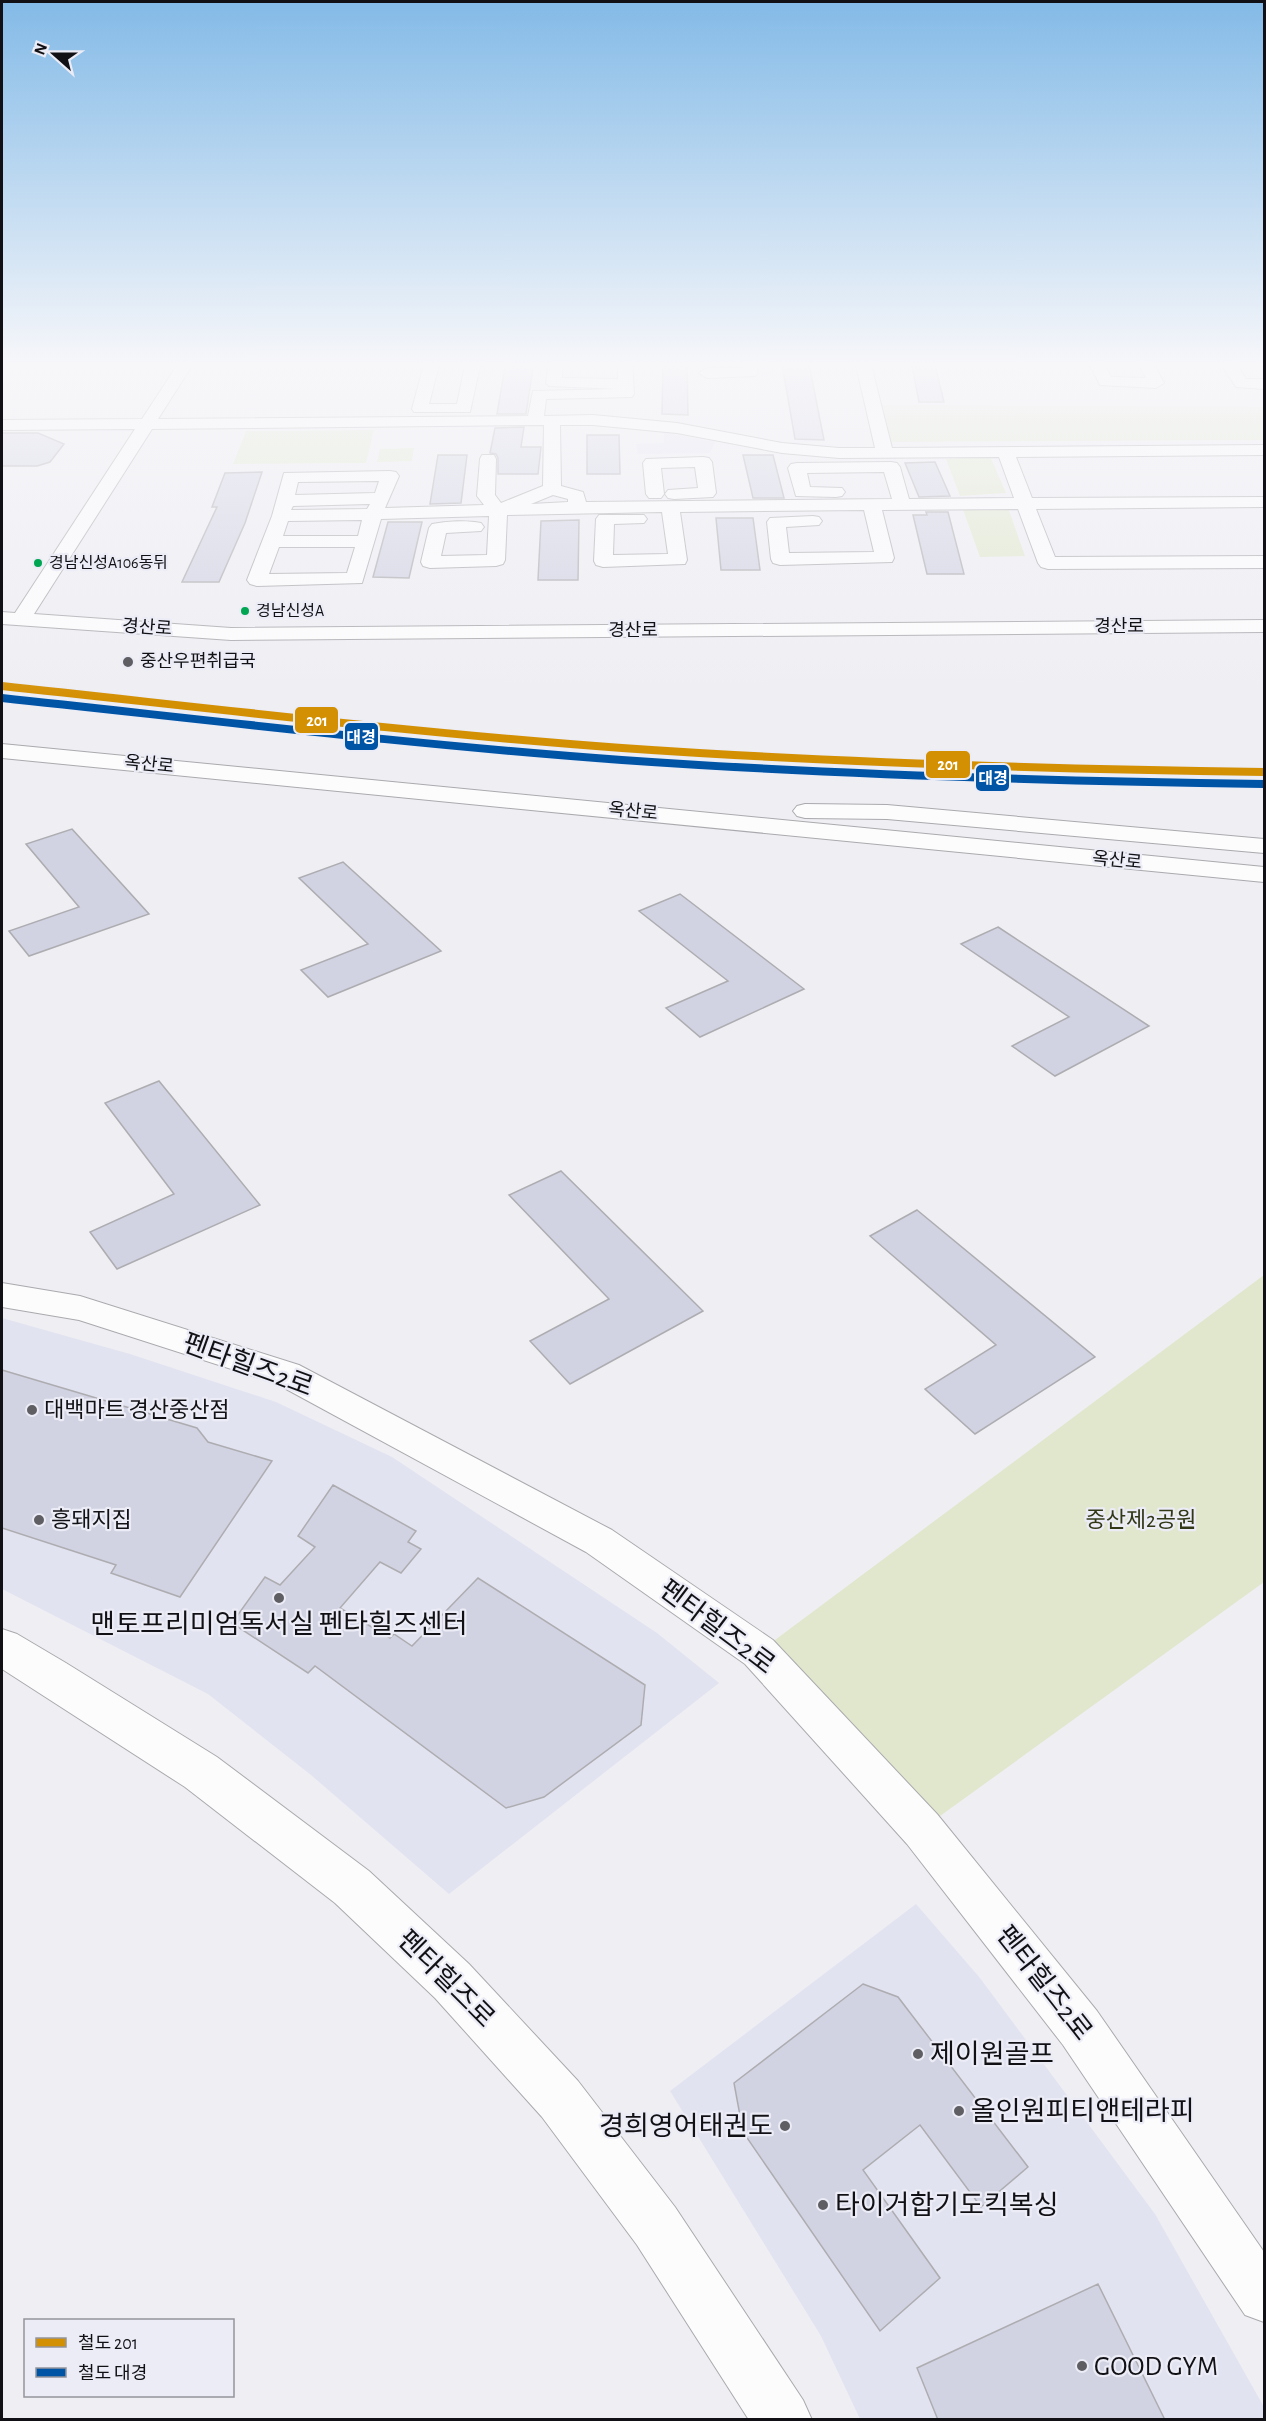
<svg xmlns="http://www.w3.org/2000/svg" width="1266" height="2421" font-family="'Alegreya Sans','Noto Sans KR',sans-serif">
<rect width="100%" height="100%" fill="#eeeef3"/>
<g fill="#e2e3f0">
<polygon points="664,432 715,442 710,453 638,454 636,444 664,443"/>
<polygon points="2,1318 130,1354 276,1402 392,1457 657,1633 719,1683 449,1894 311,1775 208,1694 2,1589"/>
<polygon points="916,1904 980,1978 1155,2214 1264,2407 1264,2419 860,2419 821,2336 670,2091"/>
</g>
<g fill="#e0e7cc">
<polygon points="866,405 1264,407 1264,440 875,442"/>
<polygon points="374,430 366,463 233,464 246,431"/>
<polygon points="414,448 412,461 377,462 380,449"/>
<polygon points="990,456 1006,493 960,496 946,459"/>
<polygon points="1006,502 1025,556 980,557 961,504"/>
<polygon points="1264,1275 1264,1582 922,1829 759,1652"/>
</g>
<g fill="#d1d2e2" stroke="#adadb1" stroke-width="1.5">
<polygon points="506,361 534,361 526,414 497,414"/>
<polygon points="911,361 934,361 944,402 919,402"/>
<polygon points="663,362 687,362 688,415 662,414"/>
<polygon points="782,364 809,364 824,440 795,439"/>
<polygon points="524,427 521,447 541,447 538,474 498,474 498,458 496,454 490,453 495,428"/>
<polygon points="2,433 38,433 64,444 50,462 37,466 2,466"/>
<polygon points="587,435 619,435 620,474 587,474"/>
<polygon points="438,455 467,455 461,503 430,504"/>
<polygon points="743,455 773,455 784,498 753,498"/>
<polygon points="935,462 950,496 919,497 905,463"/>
<polygon points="262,472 245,523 219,582 182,582 217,507 212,507 225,473"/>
<polygon points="926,512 948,512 964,574 927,574 913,515 927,515"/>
<polygon points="716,518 753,518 760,570 721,570"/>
<polygon points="579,520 578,580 538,580 541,521"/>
<polygon points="388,522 422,522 409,578 373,577"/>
<polygon points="72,829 149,914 29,956 9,931 79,907 26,844"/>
<polygon points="343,862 441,951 328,997 301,970 368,944 299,878"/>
<polygon points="680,894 804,989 700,1037 666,1008 728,981 639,911"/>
<polygon points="998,927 1149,1026 1055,1076 1012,1046 1069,1017 961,944"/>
<polygon points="159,1081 260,1205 117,1269 90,1232 174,1194 105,1103"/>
<polygon points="561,1171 703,1311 570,1384 530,1341 609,1299 509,1195"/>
<polygon points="917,1210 1095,1357 975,1434 925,1389 996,1345 870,1236"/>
<polygon points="2,1370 197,1428 208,1442 272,1461 180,1597 111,1573 116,1565 2,1528"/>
<polygon points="333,1485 416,1531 408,1542 421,1549 401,1573 380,1562 340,1608 390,1638 394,1634 412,1646 478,1578 645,1685 641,1725 544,1797 506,1808 315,1666 308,1673 232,1623 265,1577 280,1585 315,1547 298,1536"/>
<polygon points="863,1984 898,1997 1028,2167 981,2207 920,2125 863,2170 940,2278 880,2331 743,2132 734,2083"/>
<polygon points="1098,2284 1165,2420 938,2420 917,2368"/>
</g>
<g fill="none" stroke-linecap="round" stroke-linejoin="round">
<g stroke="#aaaaae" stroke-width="2">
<g id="minor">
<path d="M180 361H195L158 419 528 416 533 391 618 389 549 386 546 383 549 361H563L562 378 618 379V361H632L634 394 632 397 546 399 544 416 593 415 677 423 782 443 839 448H875L855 361H870L892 448 1264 445V455L1016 457 1032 498 1264 497V507L1036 509 1055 557 1264 556V568L1048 569 1041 567 1038 563 1018 509 882 510 894 558 892 562 780 565 773 563 771 559 767 522 770 518 813 516 819 517 822 521 819 525 786 527 789 553 874 552 864 510 680 512 687 560 685 564 603 567 596 565 594 561 596 519 599 515H644L647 519 644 523 614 524 613 555 668 554 662 512 507 515 505 560 503 564 496 566 430 568 423 566 421 562 429 528 432 524C446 521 467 520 481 523L484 527 481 531 446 533 441 556 487 555 489 516 381 519 362 583 257 586 250 584 247 580 272 516 284 473 390 471 396 472 399 476 385 508 484 505 477 496 480 459 482 455H494L496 459 495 495 501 503 543 486 544 425 152 429 34 614 231 628 1264 620V632L231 640 2 624V612L15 613 135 429 2 430V420L142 419ZM560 425H593L677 433 782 453 839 458 999 457 1014 498 909 499 900 467 897 463 891 462 797 463 791 464 788 468 796 496 836 497 842 496 845 492 842 488 810 487 807 473 884 472 892 499 586 502 583 492 561 486ZM379 481 375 493 295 495 298 482ZM553 495 568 499V502L531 504ZM370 504 367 509 291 510 293 506ZM362 520 358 536H283L288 521ZM279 547H355L347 573 269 574Z"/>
<polygon points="425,361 440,361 429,404 457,404 466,361 481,361 470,412 414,412 412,409"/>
<polygon points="742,361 756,361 758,373 755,376 707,378 699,373 707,368 742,368"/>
<polygon points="1088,361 1103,361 1111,377 1146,378 1137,361 1152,361 1164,383 1156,388 1100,385"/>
<polygon points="1219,361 1234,361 1246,379 1264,379 1264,389 1236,387"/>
<polygon points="703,457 709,458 712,462 716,493 713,497 674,499 668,498 665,494 668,490 698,488 695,467 661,468 664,494 661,498 649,498 646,494 643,463 646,459"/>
<polygon points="2,744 1264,867 1264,882 2,758"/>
<polygon points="805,804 887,805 1264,839 1264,853 887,819 805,818 797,816 793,811 797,806"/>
<polygon points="2,1283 80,1296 299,1365 612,1530 773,1640 937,1814 1097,2011 1264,2252 1264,2322 1245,2315 1063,2045 907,1844 745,1664 586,1552 275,1383 79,1320 2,1307"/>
</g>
</g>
<g stroke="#aaaaae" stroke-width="2">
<polygon id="major" points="2,1629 17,1634 66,1663 217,1757 369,1871 469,1964 578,2081 675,2207 803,2400 812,2420 749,2420 637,2245 542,2117 435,1998 335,1903 185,1787 2,1669"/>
</g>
<use href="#minor" fill="#fcfcfd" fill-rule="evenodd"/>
<use href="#major" fill="#fcfcfd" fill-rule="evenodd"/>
<g stroke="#ebecf6" stroke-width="10">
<path id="rail-1" d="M2 686C209 708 415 733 622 748 836 763 1050 769 1264 772"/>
</g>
<g stroke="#ebecf6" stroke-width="10">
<path id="rail-2" d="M2 698C209 720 415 745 622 760 836 775 1050 781 1264 784"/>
</g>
<use href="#rail-1" stroke="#d49003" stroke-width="8"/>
<use href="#rail-2" stroke="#0054a6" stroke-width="8"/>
</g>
<linearGradient id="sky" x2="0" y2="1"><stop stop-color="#83bae7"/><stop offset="0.52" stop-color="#f7f7fa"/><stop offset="1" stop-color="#f7f7fa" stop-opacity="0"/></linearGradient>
<rect width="1266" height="700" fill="url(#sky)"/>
<g fill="#00a651" stroke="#ebecf6" stroke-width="2">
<circle cx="38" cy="563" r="5"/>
<circle cx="245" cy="611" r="5"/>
</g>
<g fill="#5e5e63" stroke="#ebecf6" stroke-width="2">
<circle cx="128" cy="662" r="6"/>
<circle cx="32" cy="1410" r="6"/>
<circle cx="39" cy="1520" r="6"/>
<circle cx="279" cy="1598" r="6"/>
<circle cx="918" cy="2054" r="6"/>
<circle cx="959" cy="2111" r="6"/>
<circle cx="785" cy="2126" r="6"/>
<circle cx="823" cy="2205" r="6"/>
<circle cx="1082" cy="2366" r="6"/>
</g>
<g text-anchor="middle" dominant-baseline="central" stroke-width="4.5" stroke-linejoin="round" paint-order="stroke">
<g font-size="16" fill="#111115" stroke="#ebecf6" text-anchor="start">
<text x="49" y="563">경남신성A106동뒤</text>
<text x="256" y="611">경남신성A</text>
</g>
<g font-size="18" fill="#111115" stroke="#ebecf6">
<text x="1119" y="627">경산로</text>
<text transform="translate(147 628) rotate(4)">경산로</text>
<text x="633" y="631">경산로</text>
<text transform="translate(149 765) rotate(6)">옥산로</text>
<text transform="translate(633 812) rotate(6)">옥산로</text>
<text transform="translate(1117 861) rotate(6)">옥산로</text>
</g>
<g font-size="18" fill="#111115" stroke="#ebecf6" text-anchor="start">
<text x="140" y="662">중산우편취급국</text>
</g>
<g font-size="22" fill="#111115" stroke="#ebecf6" text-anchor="start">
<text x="44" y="1410">대백마트 경산중산점</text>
<text x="51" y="1520">흥돼지집</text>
</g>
<g font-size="22" fill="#323816" stroke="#ebecf6">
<text x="1141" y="1520">중산제2공원</text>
</g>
<g font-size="27" fill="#111115" stroke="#ebecf6">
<text transform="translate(248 1365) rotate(20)">펜타힐즈2로</text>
<text transform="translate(717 1627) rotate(37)">펜타힐즈2로</text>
<text transform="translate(446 1979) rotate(45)">펜타힐즈로</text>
<text transform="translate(1044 1983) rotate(52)">펜타힐즈2로</text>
</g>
<g font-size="27" fill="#111115" stroke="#ebecf6" text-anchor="start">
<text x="279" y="1624" text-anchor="middle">맨토프리미엄독서실 펜타힐즈센터</text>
<text x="930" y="2054">제이원골프</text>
<text x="971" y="2111">올인원피티앤테라피</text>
<text x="773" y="2126" text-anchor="end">경희영어태권도</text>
<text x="835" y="2205">타이거합기도킥복싱</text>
<text x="1094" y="2366">GOOD GYM</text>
</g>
</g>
<g stroke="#ebecf6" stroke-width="2">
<rect x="294" y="706" width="45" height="28" rx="6" fill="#d49003"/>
<rect x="344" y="722" width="35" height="29" rx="6" fill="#0054a6"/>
<rect x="925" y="750" width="46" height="29" rx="6" fill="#d49003"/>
<rect x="975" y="764" width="35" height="28" rx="6" fill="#0054a6"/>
</g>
<g font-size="16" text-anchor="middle" font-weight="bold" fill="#fff">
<text x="317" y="726">201</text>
<text x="361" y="743">대경</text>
<text x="948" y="770">201</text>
<text x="993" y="784">대경</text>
</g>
<rect width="1266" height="2421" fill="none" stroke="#111115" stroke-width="6"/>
<rect x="24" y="2319" width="210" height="78" fill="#ebecf6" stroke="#94949c" stroke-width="1.5"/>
<rect x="36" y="2338" width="30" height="9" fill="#d49003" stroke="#94949c" stroke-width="1.5"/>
<text x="78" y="2349" font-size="18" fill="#111115">철도 201</text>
<rect x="36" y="2368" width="30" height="9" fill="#0054a6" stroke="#94949c" stroke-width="1.5"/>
<text x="78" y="2379" font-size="18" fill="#111115">철도 대경</text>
<g transform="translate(54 54) rotate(291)" stroke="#ebecf6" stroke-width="4.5" paint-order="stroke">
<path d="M0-4.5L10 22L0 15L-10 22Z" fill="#111115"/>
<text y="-9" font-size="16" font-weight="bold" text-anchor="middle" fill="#111115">N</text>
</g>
</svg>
